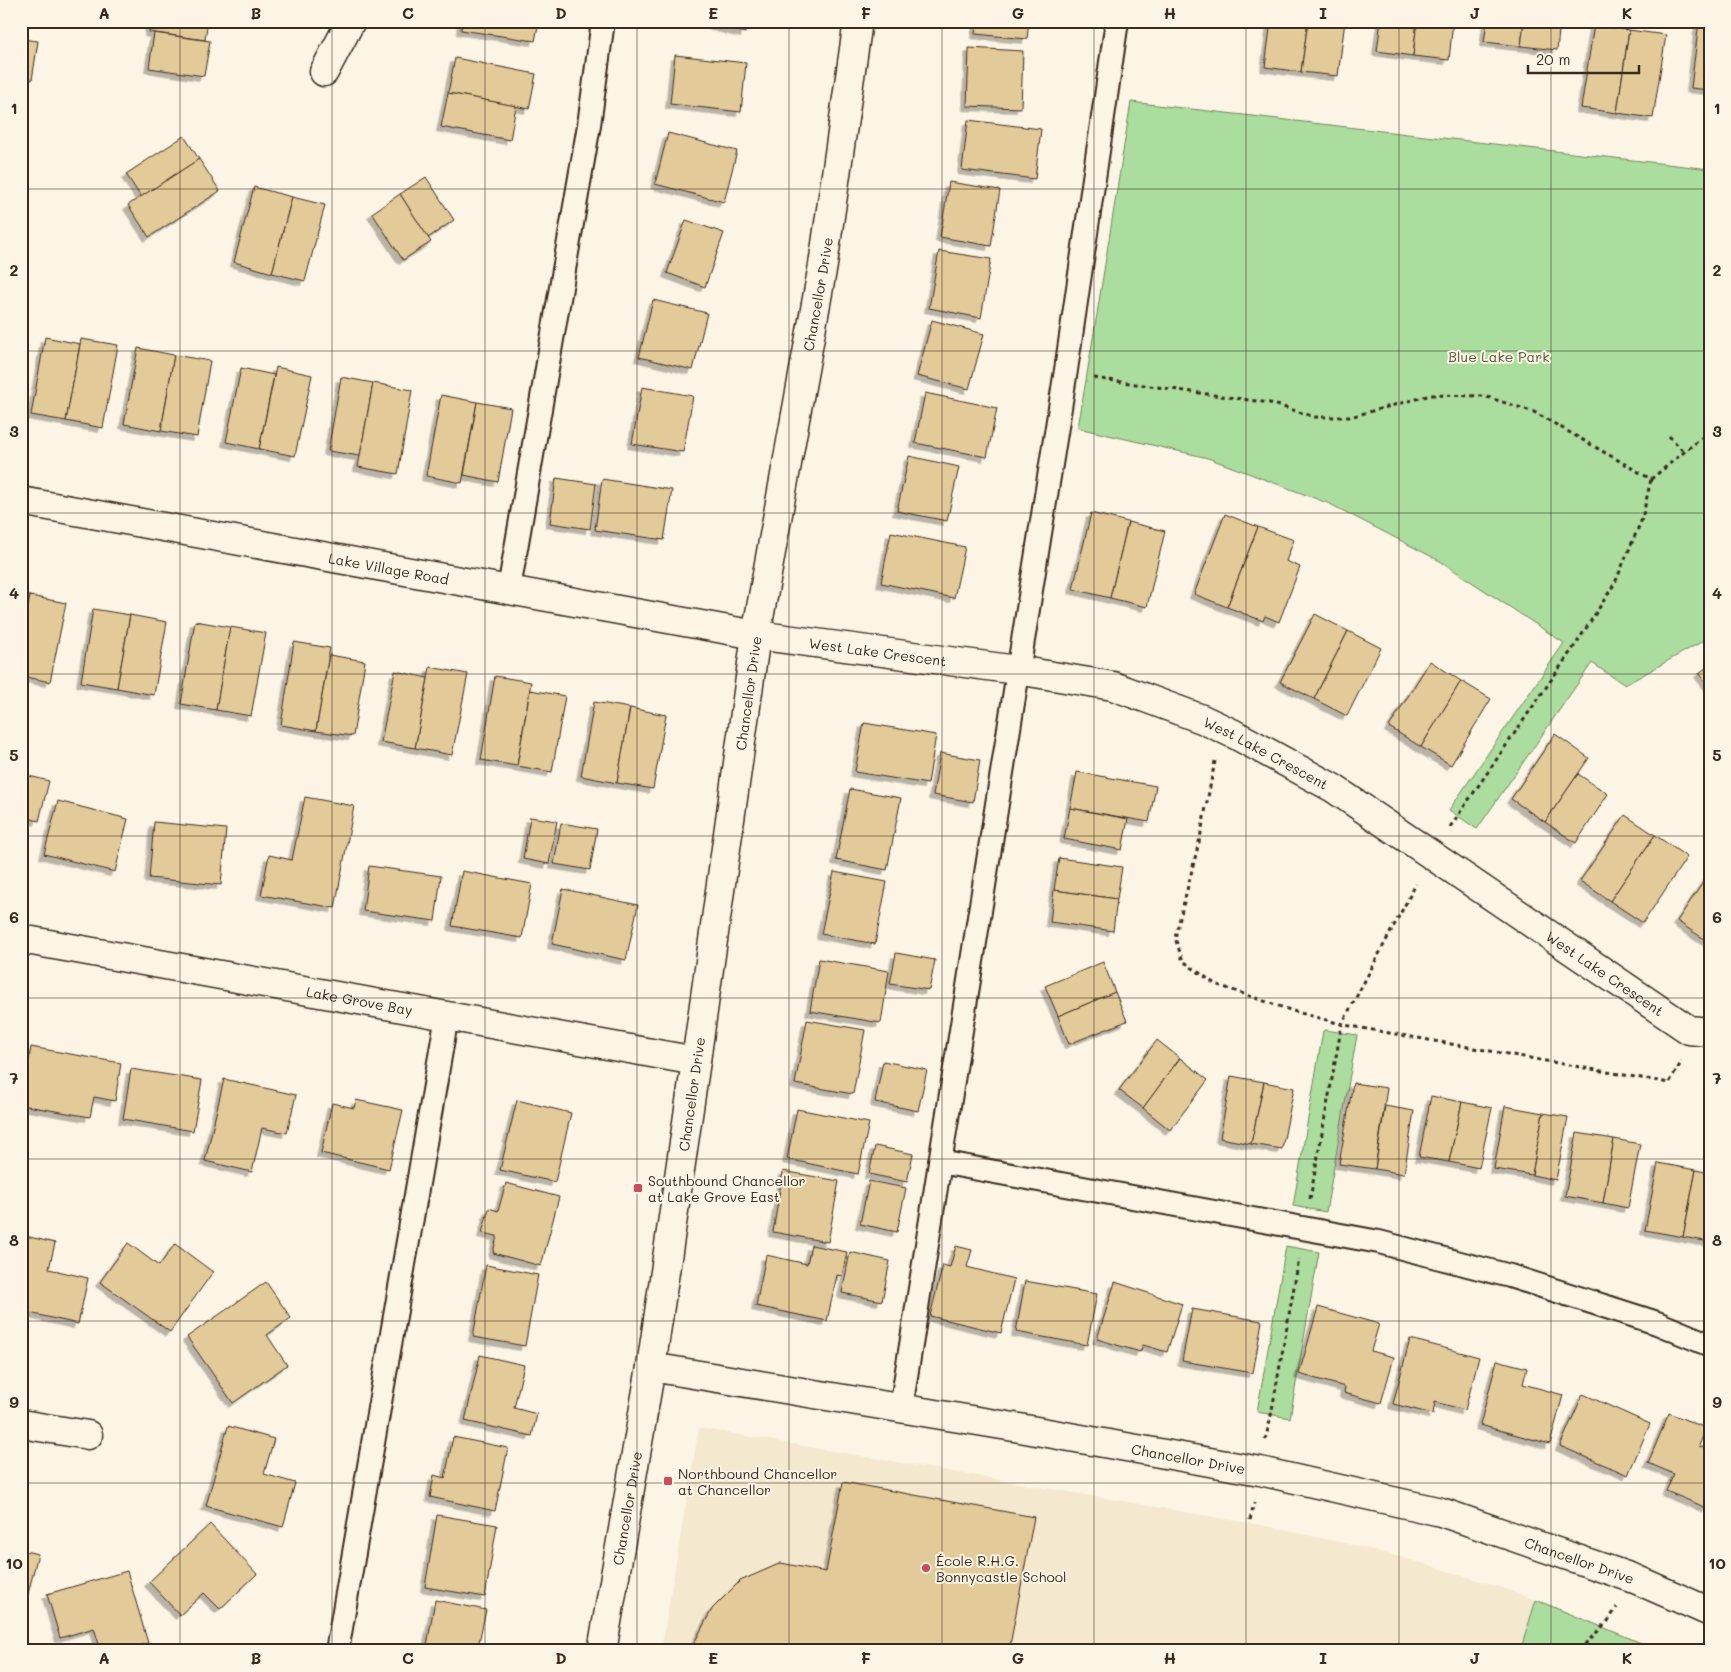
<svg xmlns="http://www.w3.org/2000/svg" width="1731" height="1672" font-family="Mali,sans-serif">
<defs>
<filter id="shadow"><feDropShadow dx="-4.5" dy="4.5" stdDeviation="0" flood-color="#0004"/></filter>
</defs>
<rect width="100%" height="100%" fill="#fcf5e5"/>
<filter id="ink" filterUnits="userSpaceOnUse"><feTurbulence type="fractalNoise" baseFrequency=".02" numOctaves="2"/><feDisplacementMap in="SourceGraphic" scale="10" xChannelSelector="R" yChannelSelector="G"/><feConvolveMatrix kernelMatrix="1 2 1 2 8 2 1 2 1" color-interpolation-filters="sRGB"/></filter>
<g filter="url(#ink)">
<polygon fill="#f4e8ce" points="699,1428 1266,1526 1357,1546 1418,1562 1506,1589 1565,1611 1662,1651 661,1651"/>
<g fill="#abdd9e" stroke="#73845e">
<polygon points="1131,102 1710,169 1710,637 1625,685 1592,663 1477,829 1449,810 1564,643 1440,561 1330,504 1208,458 1078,428 1097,314"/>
<polygon points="1326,1030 1357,1035 1326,1212 1293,1206 1323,1031"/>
<polygon points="1286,1246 1319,1252 1290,1418 1257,1412"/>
<polygon points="1536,1600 1661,1651 1520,1651"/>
</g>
<g fill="#e2ca99" stroke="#3b2a1e" filter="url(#shadow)">
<polygon points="150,21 208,21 205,40 149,32"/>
<polygon points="462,21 539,21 535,41 461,30"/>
<polygon points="697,21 747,21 745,33"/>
<polygon points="977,21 1029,21 1027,39 975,34"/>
<polygon points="1271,21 1308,21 1301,72 1265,67"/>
<polygon points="1308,21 1345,21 1338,76 1301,72"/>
<polygon points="1381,21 1417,21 1413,56 1377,51"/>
<polygon points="1417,21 1453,21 1449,60 1413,56"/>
<polygon points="1487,21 1524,21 1521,46 1484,42"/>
<polygon points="1524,21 1560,21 1557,50 1521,46"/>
<polygon points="1699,21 1710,21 1710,90 1691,88"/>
<polygon points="1594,25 1629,30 1617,113 1581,108"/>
<polygon points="1629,30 1666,35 1653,118 1617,113"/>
<polygon points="154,33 210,41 204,76 149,68"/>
<polygon points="21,39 38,41 32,80 21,78"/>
<polygon points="969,48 1023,51 1021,108 967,106"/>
<polygon points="675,55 746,63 741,112 670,104"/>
<polygon points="455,58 536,74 529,109 448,93"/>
<polygon points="448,93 516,106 510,140 441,127"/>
<polygon points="968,120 1041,129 1035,179 962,170"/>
<polygon points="668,133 737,151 724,202 655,184"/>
<polygon points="184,136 199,159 141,197 126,174"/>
<polygon points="199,159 220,191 149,237 128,205"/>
<polygon points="426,177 454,220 428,238 400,194"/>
<polygon points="949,182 1000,190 991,246 940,237"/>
<polygon points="254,187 292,197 272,273 234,262"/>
<polygon points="400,194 431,242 403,260 372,213"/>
<polygon points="292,197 325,205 305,281 272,273"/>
<polygon points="686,220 724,233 705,287 667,273"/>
<polygon points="939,251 991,259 981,318 929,308"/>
<polygon points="653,300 707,313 693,370 639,357"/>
<polygon points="932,320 984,334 969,389 917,376"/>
<polygon points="45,337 80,344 66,421 31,415"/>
<polygon points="81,339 118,345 103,428 66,421"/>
<polygon points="138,348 174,355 161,431 124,424"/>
<polygon points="174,355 210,361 197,437 161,431"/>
<polygon points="276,367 312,375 295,456 259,449"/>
<polygon points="241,368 274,375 259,449 226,442"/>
<polygon points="341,377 373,383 360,456 328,451"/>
<polygon points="373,383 412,390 398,474 358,467"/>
<polygon points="642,387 693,396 683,452 632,444"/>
<polygon points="925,393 997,408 987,457 915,443"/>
<polygon points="441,395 477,402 462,483 426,476"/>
<polygon points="477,402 511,408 498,482 464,475"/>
<polygon points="909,456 959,467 947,521 897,511"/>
<polygon points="556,478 596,484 590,529 550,523"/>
<polygon points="602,479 672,490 664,540 595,530"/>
<polygon points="1091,513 1128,522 1110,598 1073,589"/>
<polygon points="1225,514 1258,527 1227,607 1194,594"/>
<polygon points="1128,522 1165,531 1147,607 1110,598"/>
<polygon points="1258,527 1294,540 1286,561 1300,567 1279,622 1265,616 1263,621 1227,607"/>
<polygon points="891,532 965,547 954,598 881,583"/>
<polygon points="21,595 30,596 21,642"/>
<polygon points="30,596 66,603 50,682 21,676 21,642"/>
<polygon points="93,609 130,615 117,688 81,682"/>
<polygon points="1315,614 1348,631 1314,699 1280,682"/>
<polygon points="130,615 167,622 154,695 117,688"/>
<polygon points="195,621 230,627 216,710 181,704"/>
<polygon points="230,627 266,633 251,716 216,710"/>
<polygon points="1348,631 1381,648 1347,716 1314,699"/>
<polygon points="294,642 330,648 316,731 281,725"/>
<polygon points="329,655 365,661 353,736 316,731"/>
<polygon points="1430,661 1461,681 1421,747 1389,727"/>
<polygon points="1710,665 1710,687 1699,673"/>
<polygon points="430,667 468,674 452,755 415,748"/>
<polygon points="395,671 428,678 415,748 381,742"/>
<polygon points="495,676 531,682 517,766 481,760"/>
<polygon points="1461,681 1491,699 1451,765 1421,747"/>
<polygon points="530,690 565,696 552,772 517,766"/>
<polygon points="594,702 630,708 617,783 581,776"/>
<polygon points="630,708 666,715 653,789 617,783"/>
<polygon points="864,723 936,735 928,784 855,772"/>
<polygon points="1555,734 1589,758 1545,822 1511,799"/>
<polygon points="940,753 980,760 973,802 933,795"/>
<polygon points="1077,772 1156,786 1149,822 1070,808"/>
<polygon points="21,774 49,781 39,821 21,816"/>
<polygon points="1578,774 1608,794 1576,843 1545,822"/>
<polygon points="850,789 901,798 887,870 836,860"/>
<polygon points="305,797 354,806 335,908 261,895 269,855 292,860"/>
<polygon points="58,801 128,819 115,872 44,854"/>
<polygon points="1070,808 1128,819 1122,850 1064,839"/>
<polygon points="1625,815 1655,835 1610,901 1580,881"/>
<polygon points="530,817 557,821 549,864 523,859"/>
<polygon points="154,822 226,829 221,885 149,878"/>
<polygon points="561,823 597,829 590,870 554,864"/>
<polygon points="1655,835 1687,857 1643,923 1610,901"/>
<polygon points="1059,858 1122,867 1117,899 1054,890"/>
<polygon points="369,866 441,876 435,921 363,911"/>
<polygon points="462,871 532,884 522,938 452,926"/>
<polygon points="834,872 887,882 875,944 821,934"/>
<polygon points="1710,872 1710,937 1707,941 1677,921"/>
<polygon points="563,889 638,905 626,960 552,944"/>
<polygon points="1054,890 1117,899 1113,931 1050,922"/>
<polygon points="896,953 935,960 929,990 890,984"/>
<polygon points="819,959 889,971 881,1023 810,1011"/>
<polygon points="1103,962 1115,992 1058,1016 1045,986"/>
<polygon points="1115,992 1127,1021 1069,1044 1058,1016"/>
<polygon points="807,1020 865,1030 853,1094 795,1084"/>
<polygon points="1157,1040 1180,1058 1143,1108 1119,1090"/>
<polygon points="31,1047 121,1063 115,1101 94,1097 90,1117 21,1105"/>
<polygon points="1180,1058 1208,1080 1170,1130 1143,1108"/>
<polygon points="883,1061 927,1070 918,1111 875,1102"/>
<polygon points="131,1069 202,1080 193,1131 123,1119"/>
<polygon points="1231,1076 1264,1082 1251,1144 1220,1138"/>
<polygon points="224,1079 296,1095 287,1133 262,1128 252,1172 205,1161"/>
<polygon points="1264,1082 1294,1088 1282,1149 1251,1144"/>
<polygon points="1353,1083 1387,1088 1375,1169 1339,1164"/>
<polygon points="1431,1096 1462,1102 1449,1162 1419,1157"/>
<polygon points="356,1100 403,1110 389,1169 321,1153 332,1103 354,1108"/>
<polygon points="517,1100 571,1113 555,1182 500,1170"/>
<polygon points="1462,1102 1492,1108 1479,1168 1449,1162"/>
<polygon points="1385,1106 1414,1111 1404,1174 1375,1169"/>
<polygon points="1505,1106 1543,1113 1532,1175 1494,1169"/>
<polygon points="797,1109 869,1123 858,1174 787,1159"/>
<polygon points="1543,1113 1568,1117 1556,1180 1532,1175"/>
<polygon points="1577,1133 1614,1139 1603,1203 1565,1196"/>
<polygon points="1614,1139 1640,1144 1628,1208 1603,1203"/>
<polygon points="875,1146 913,1154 907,1182 869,1174"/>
<polygon points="1658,1163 1696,1170 1683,1237 1645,1230"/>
<polygon points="1696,1170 1710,1173 1710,1242 1683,1237"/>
<polygon points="783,1171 839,1181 828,1242 773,1232"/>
<polygon points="869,1181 906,1188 897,1232 860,1224"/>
<polygon points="506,1183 559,1197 541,1266 493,1253 497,1236 482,1233 489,1208 498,1211"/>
<polygon points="21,1235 55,1243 49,1269 88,1278 78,1324 21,1311"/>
<polygon points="128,1243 159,1266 175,1244 213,1272 170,1332 100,1282"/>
<polygon points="811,1245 847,1252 842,1276 837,1275 827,1321 756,1306 766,1255 807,1264"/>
<polygon points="956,1246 972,1250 967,1267 1014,1279 1001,1333 930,1316 943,1265 950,1267"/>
<polygon points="850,1252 890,1261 882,1301 842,1293"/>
<polygon points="486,1265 538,1275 525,1346 473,1337"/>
<polygon points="1025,1281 1097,1294 1087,1345 1016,1332"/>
<polygon points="266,1282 291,1318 267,1335 287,1365 233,1403 187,1337"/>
<polygon points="1115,1282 1182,1304 1167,1352 1143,1345 1140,1352 1097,1339"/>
<polygon points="1318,1307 1379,1324 1371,1351 1394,1357 1381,1403 1344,1393 1345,1387 1299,1374"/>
<polygon points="1192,1309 1262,1321 1253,1373 1182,1361"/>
<polygon points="1410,1339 1479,1357 1465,1410 1435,1402 1433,1414 1393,1404"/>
<polygon points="480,1355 524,1365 514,1408 537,1414 532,1436 465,1421"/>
<polygon points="1497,1360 1527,1368 1523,1384 1563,1395 1550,1444 1480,1425"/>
<polygon points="1583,1394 1650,1424 1628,1475 1560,1446"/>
<polygon points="1669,1413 1706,1428 1699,1446 1710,1450 1710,1503 1707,1508 1666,1491 1674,1474 1648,1463"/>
<polygon points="228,1426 274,1439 264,1474 295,1483 283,1527 206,1506"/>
<polygon points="453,1437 508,1448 495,1511 430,1497 434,1475 445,1478"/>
<polygon points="843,1482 1034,1517 1009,1651 711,1651 692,1647 712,1609 740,1581 781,1563 826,1572"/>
<polygon points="437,1515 497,1525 485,1597 425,1587"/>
<polygon points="210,1524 257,1574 220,1609 204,1593 180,1615 149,1582"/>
<polygon points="21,1550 38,1554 27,1598 21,1596"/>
<polygon points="127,1571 148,1643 122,1651 101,1651 94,1628 60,1638 47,1594"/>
<polygon points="435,1600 486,1610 477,1651 426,1651"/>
</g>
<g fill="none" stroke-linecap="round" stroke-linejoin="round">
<g stroke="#3b2a1e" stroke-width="26">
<g id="lane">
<polyline points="509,589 589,125 603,21"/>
<polyline points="940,1162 1379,1242 1510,1276 1657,1323 1710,1345"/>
<polyline points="901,1408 1066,370 1117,21"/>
<polyline points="337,1651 447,1016"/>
</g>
</g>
<g stroke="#3b2a1e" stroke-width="31">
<g id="street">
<polyline points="324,72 351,21"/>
<path id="s1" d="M21 501 756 635 1017 670 1113 686 1202 719 1234 734 1333 788 1689 1030 1710 1032"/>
<path id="s2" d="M21 939 696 1061"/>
<polyline points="21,1424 88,1435"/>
</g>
</g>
<g stroke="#3b2a1e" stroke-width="31">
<g id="secondary">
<path id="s3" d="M651 1367 1014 1427 1260 1471 1441 1512 1635 1579 1710 1612"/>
<path id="s4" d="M602 1651 651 1367 696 1061 756 635 823 265 858 21"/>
</g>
</g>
<g stroke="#3b2a1e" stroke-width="3" stroke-dasharray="4 4" stroke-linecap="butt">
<polyline points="1094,378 1270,403 1315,417 1350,417 1431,395 1484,396 1534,412 1651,479 1710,431"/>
<polyline points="1669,436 1684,452"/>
<polyline points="1215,761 1200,838 1175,938 1183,961 1215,984 1293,1011 1345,1025 1669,1083 1682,1061"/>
<polyline points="1450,827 1578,641 1615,583 1642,519 1651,479"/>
<polyline points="1310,1199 1342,1024 1416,884"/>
<polyline points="1265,1440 1270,1421 1299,1259"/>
<polyline points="1250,1520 1254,1503"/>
<polyline points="1580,1651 1582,1647 1608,1621 1617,1607"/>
</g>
<use href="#lane" stroke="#fcf5e5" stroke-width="22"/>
<use href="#street" stroke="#fcf5e5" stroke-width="28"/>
<use href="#secondary" stroke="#fcf5e5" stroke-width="28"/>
</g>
</g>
<path fill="none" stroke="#3b2a1e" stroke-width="1" stroke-opacity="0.55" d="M180 21V1651M332 21V1651M485 21V1651M637 21V1651M789 21V1651M942 21V1651M1094 21V1651M1246 21V1651M1399 21V1651M1551 21V1651M21 189H1710M21 351H1710M21 513H1710M21 674H1710M21 836H1710M21 998H1710M21 1159H1710M21 1321H1710M21 1483H1710"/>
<g fill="#d1495b" stroke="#fcf5e5" stroke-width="2">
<rect x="633" y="1183" width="10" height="10" rx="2.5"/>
<rect x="663" y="1476" width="10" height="10" rx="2.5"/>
<circle cx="926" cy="1568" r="5"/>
</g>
<g text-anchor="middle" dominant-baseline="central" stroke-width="4" stroke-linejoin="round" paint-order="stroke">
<g font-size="14" fill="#3b2a1e" stroke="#fcf5e5">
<text stroke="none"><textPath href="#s4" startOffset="1374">Chancellor Drive</textPath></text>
<text stroke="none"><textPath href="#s1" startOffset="374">Lake Village Road</textPath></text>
<text stroke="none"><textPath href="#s1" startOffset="870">West Lake Crescent</textPath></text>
<text stroke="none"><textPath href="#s4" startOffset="969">Chancellor Drive</textPath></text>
<text stroke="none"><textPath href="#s1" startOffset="1275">West Lake Crescent</textPath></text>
<text stroke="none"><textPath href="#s1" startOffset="1680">West Lake Crescent</textPath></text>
<text stroke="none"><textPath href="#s2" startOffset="344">Lake Grove Bay</textPath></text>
<text stroke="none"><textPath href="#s4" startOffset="564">Chancellor Drive</textPath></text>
<text stroke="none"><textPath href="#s3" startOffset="545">Chancellor Drive</textPath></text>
<text stroke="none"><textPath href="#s4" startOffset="145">Chancellor Drive</textPath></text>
<text stroke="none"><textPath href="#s3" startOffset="950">Chancellor Drive</textPath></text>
</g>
<g font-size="14" fill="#57573e" stroke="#fcf5e5">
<text x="1499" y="356">Blue Lake Park</text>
</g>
<g font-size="14" fill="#3b2a1e" stroke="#fcf5e5" text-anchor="start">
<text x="648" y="1180">Southbound Chancellor<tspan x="648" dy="16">at Lake Grove East</tspan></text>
<text x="678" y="1473">Northbound Chancellor<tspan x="678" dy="16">at Chancellor</tspan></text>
<text x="936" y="1560">École R.H.G.<tspan x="936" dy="16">Bonnycastle School</tspan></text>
</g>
</g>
<rect width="1731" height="1672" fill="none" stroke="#fcf5e5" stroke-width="55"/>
<path d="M1528 65v8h111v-8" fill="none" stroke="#3b2a1e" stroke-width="2.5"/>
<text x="1536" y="65" font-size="15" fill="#3b2a1e" stroke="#fcf5e5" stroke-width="4" paint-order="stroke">20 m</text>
<rect x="28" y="28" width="1676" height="1616" fill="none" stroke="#3b2a1e" stroke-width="2"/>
<g font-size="16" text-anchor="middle" font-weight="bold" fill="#3b2a1e">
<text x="104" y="19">A</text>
<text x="256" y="19">B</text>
<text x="408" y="19">C</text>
<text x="561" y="19">D</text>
<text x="713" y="19">E</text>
<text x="866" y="19">F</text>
<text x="1018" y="19">G</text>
<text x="1170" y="19">H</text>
<text x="1323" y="19">I</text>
<text x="1475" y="19">J</text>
<text x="1627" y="19">K</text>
<text x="14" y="114">1</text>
<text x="1717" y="114">1</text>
<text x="14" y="276">2</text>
<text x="1717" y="276">2</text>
<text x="14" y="437">3</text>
<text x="1717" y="437">3</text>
<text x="14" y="599">4</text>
<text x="1717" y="599">4</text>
<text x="14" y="761">5</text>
<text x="1717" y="761">5</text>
<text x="14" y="923">6</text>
<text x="1717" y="923">6</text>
<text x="14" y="1084">7</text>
<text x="1717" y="1084">7</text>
<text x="14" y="1246">8</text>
<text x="1717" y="1246">8</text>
<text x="14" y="1408">9</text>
<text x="1717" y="1408">9</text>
<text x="14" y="1569">10</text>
<text x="1717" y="1569">10</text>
<text x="104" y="1664">A</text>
<text x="256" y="1664">B</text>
<text x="408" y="1664">C</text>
<text x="561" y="1664">D</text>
<text x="713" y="1664">E</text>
<text x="866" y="1664">F</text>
<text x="1018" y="1664">G</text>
<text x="1170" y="1664">H</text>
<text x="1323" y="1664">I</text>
<text x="1475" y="1664">J</text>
<text x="1627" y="1664">K</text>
</g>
</svg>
